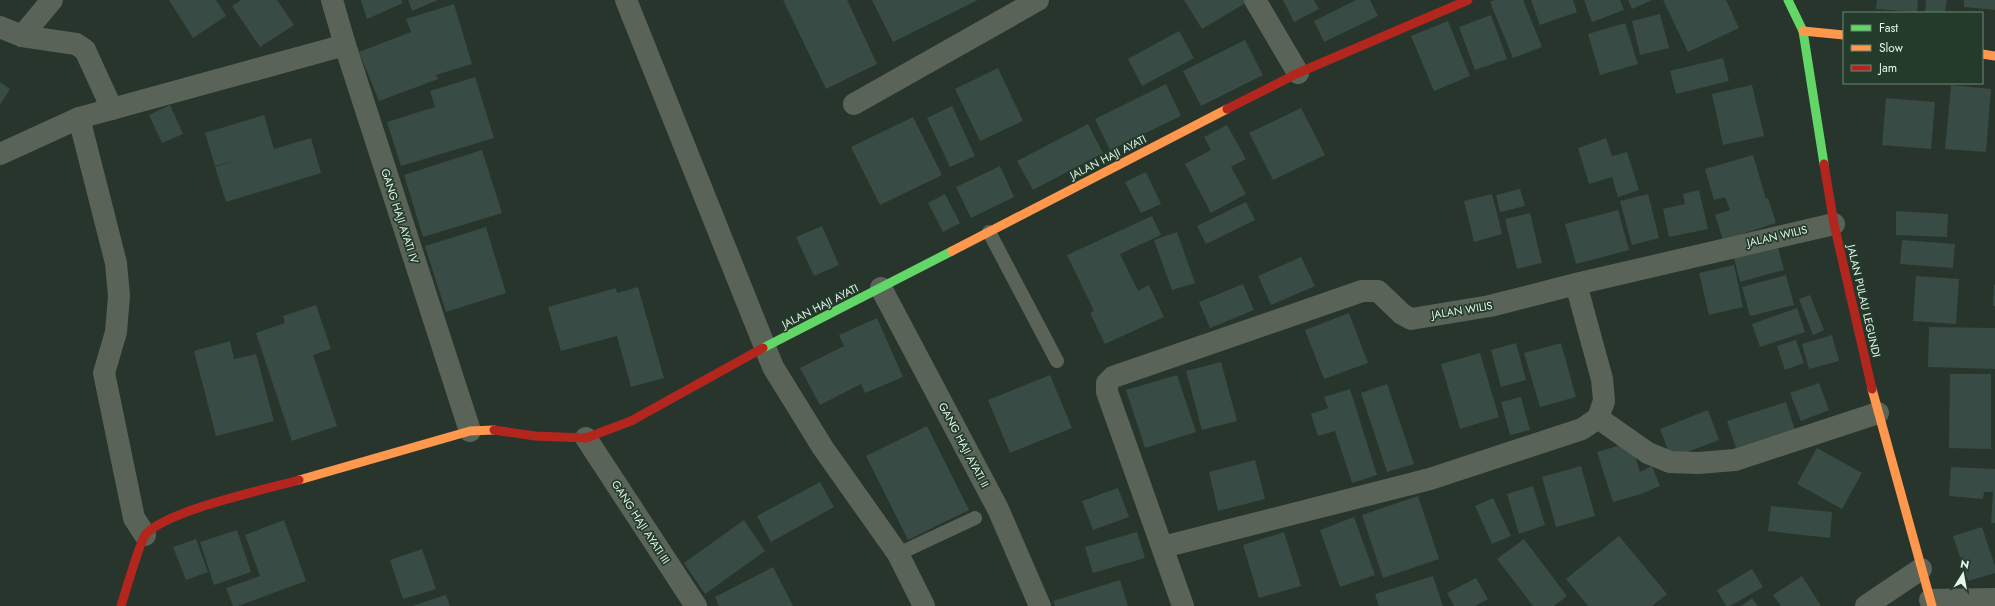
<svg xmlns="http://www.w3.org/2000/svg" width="1995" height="606" font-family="Jost,sans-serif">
<rect width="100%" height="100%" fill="#28352c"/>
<g fill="#384b44">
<polygon points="169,0 216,0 226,16 193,38"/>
<polygon points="241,0 277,0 294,25 260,47 232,6"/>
<polygon points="361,0 401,0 403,3 367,19"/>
<polygon points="408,0 438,0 412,11"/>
<polygon points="783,0 847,0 877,64 826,89"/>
<polygon points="872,0 978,0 893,42"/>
<polygon points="1184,0 1249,0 1249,1 1202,29"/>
<polygon points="1283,0 1314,0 1319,9 1294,22"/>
<polygon points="1356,0 1370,0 1378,16 1324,42 1314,21"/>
<polygon points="1494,0 1523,0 1542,47 1513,58 1490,2"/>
<polygon points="1531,0 1573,0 1577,12 1540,25"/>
<polygon points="1584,0 1620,0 1624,10 1592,22"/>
<polygon points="1628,0 1652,0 1632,9"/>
<polygon points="1663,0 1726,0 1739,28 1688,52"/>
<polygon points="1877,0 1918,0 1917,12 1876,9"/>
<polygon points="1926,0 1947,0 1945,13 1925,13"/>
<polygon points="1964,0 1995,0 1995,10 1964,7"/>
<polygon points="454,4 472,64 436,75 438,79 379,101 359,52 411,32 406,19"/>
<polygon points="1660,14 1669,48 1640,55 1632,21"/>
<polygon points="1491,15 1507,59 1475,70 1459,27"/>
<polygon points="1448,21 1470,76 1434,91 1411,36"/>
<polygon points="1625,23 1638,64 1600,75 1588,34"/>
<polygon points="1179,31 1194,58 1142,86 1128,59"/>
<polygon points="1245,40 1263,75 1201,106 1183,71"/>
<polygon points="1723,58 1729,81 1676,94 1670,71"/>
<polygon points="998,68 1023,121 980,141 955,89"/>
<polygon points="475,77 494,138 401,166 387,122 435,107 430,91"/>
<polygon points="0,82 10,89 0,105"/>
<polygon points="1166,84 1181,116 1110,150 1095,119"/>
<polygon points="1752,85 1764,136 1723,145 1712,94"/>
<polygon points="1951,85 1991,89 1986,152 1945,149"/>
<polygon points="1886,98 1935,102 1931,149 1882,145"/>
<polygon points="170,105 183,134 162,143 149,115"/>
<polygon points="952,106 975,156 950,167 927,118"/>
<polygon points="1301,108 1325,155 1273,180 1249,133"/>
<polygon points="264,115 274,149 311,138 321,173 226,202 215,167 233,161 215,166 205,133"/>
<polygon points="913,117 942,175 880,205 851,147"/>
<polygon points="1088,124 1103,153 1033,190 1017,161"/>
<polygon points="1227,125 1246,159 1231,167 1246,194 1211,213 1185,164 1211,150 1204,137"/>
<polygon points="1606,138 1612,156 1627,152 1639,190 1618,197 1612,177 1589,184 1578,148"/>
<polygon points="482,150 502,213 423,237 404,175"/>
<polygon points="1753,155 1766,199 1768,198 1776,223 1723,240 1715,215 1730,210 1725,197 1714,200 1705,169"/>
<polygon points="1000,166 1014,197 971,218 956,187"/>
<polygon points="1146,172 1161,204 1141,213 1125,182"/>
<polygon points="1520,189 1525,206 1500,212 1496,195"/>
<polygon points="1699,190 1708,229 1669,237 1663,209 1685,204 1683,194"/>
<polygon points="945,194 960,223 943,232 928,203"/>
<polygon points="1492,194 1502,234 1474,242 1464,201"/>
<polygon points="1648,194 1659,238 1632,245 1620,201"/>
<polygon points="1246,202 1255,220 1206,244 1197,226"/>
<polygon points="1618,210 1629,250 1576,264 1565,224"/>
<polygon points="1896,211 1948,214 1947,237 1896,235"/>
<polygon points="1530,213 1542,263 1517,269 1505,219"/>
<polygon points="1152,216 1161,235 1120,254 1138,291 1149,285 1164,317 1105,344 1090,313 1094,311 1067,255"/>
<polygon points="822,226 839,265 814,276 796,237"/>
<polygon points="486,227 506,293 446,312 425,246"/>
<polygon points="1177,232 1195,283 1172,290 1154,240"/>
<polygon points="1902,240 1955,244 1953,268 1900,264"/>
<polygon points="1778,247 1784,270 1740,282 1734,258"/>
<polygon points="1301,257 1315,286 1271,305 1258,276"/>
<polygon points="1734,265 1743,307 1709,315 1699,273"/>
<polygon points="1786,275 1794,305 1750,316 1742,287"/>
<polygon points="1916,276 1959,279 1956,324 1913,321"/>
<polygon points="1243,284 1254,310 1210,328 1199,302"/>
<polygon points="1994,285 1995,285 1995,306 1993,306"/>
<polygon points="638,287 664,378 631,387 617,336 561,351 548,307 616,288 617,293"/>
<polygon points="1810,295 1824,330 1813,335 1799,299"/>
<polygon points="316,305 331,349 313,355 337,426 292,441 256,333 285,323 283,316"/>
<polygon points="1797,308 1805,332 1760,347 1752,324"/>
<polygon points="1349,313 1368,363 1324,379 1305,330"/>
<polygon points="877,318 903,377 865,393 861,384 820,405 800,368 844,346 839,335"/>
<polygon points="1929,327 1995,328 1995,369 1928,367"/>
<polygon points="1832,335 1839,361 1809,369 1802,344"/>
<polygon points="1796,340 1804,363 1785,370 1777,346"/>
<polygon points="230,341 234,359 256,354 274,421 216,436 194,351"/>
<polygon points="1516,343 1526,380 1501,387 1491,350"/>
<polygon points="1561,343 1576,397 1540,407 1524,353"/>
<polygon points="1480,353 1499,417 1460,429 1441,364"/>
<polygon points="1221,362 1237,421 1202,430 1186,371"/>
<polygon points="1950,374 1991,374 1991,449 1949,448"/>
<polygon points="1050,375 1072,428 1010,453 988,400"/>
<polygon points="1177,375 1196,432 1145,448 1126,390"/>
<polygon points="1819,383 1829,410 1801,421 1790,393"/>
<polygon points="1387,384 1414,464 1387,472 1361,393"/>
<polygon points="1350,389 1377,475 1352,483 1335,431 1318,436 1311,414 1328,408 1324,397"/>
<polygon points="1521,397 1530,430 1510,435 1501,402"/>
<polygon points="1786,402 1795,430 1736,448 1727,421"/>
<polygon points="1708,410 1719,440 1671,458 1660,429"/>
<polygon points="927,426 969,510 908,540 866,456"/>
<polygon points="1631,442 1640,472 1652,466 1660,486 1641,494 1613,502 1597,452"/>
<polygon points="1817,448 1862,473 1842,509 1797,484"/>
<polygon points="1255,460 1265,499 1218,511 1209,472"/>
<polygon points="1581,466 1595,516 1556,527 1542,477"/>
<polygon points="1951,467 1995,469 1995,523 1991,523 1993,492 1984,492 1983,499 1949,496"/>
<polygon points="820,482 834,507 771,542 757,516"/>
<polygon points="1533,486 1545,525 1519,534 1507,494"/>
<polygon points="1118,488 1129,517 1093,530 1082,501"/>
<polygon points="1418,496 1439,559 1383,578 1362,515"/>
<polygon points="1493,498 1511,536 1492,544 1475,506"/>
<polygon points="1771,506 1832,512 1830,538 1768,531"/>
<polygon points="1354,517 1375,575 1340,587 1320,530"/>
<polygon points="284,520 306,581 238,606 233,606 226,588 260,576 245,535"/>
<polygon points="744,520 765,551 705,594 684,563"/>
<polygon points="1982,527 1995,566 1995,573 1968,581 1953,536"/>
<polygon points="237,530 251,572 214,585 200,542"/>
<polygon points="1137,532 1145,558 1093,573 1085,547"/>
<polygon points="1284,532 1301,586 1259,598 1243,545"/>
<polygon points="1619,536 1667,594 1652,606 1588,606 1566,579"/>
<polygon points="196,539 208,572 186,580 173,547"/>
<polygon points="1524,539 1567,596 1554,606 1533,606 1497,559"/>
<polygon points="422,549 436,589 403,599 390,560"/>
<polygon points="773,567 793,606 719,606 715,597"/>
<polygon points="1752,569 1763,587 1730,606 1726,606 1717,590"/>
<polygon points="1433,576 1443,606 1379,606 1375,594"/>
<polygon points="1802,576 1821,606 1781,606 1773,595"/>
<polygon points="1476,578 1488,599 1475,606 1454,606 1447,593"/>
<polygon points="1120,580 1128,606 1055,606 1053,601"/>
<polygon points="446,595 450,606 412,606"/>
<polygon points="1752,598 1758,606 1741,606"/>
</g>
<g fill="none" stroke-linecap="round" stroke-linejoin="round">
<g stroke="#596357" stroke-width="14">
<polyline points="989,232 1057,361"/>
<polyline points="898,554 975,518"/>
</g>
<g stroke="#596357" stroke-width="22">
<polyline points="332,0 345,45 470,431"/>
<polyline points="626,0 773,367 823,448 898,554 924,606"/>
<polyline points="1255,0 1298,73"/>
<polyline points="0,27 22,36 76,44 85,50 112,109"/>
<polyline points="22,36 52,0"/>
<polyline points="854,104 1038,0"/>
<polyline points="79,118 116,263 119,296 116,332 104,373 134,518 145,535"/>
<polyline points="0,154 79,118 345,45"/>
<polyline points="881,288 998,509 1040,606"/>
<polyline points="1598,418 1648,453 1670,462 1698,463 1735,460 1878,413"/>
<polyline points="586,438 696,606"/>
<polyline points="1163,547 1430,479 1582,429 1598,418 1604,401 1602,379 1576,284"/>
<polyline points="1930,600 1995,599"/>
<polyline points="1183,606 1107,392 1107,383 1113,377 1362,291 1378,291 1402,314 1411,319 1490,306 1576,284 1834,224"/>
<polyline points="1866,606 1921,569"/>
</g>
<g stroke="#63d668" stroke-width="9">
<polyline points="1788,0 1803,31 1824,164"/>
<polyline points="763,348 952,251"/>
</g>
<g stroke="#ff974d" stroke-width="9">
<polyline points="1803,31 1844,35"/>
<polyline points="1982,54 1995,56"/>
<polyline points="952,251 1227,109"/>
<polyline points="1872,389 1932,606"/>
<polyline points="299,480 470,431 494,430"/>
</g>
<g stroke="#b3261e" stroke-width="9">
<polyline points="1227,109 1298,73 1468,0"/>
<polyline points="1824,164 1834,224 1872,389"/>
<polyline points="494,430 535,436 586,438 631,421 763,348"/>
<path d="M121 606C125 594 140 540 146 534 168 510 264 490 299 480"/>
</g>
</g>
<g text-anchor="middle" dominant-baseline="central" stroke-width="3.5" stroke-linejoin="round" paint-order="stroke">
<g font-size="11" fill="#e6f5ea" stroke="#223b2a">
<text transform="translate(1108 157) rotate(-27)">JALAN HAJI AYATI</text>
<text transform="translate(400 216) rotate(72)">GANG HAJI AYATI IV</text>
<text transform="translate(1777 236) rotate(-13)">JALAN WILIS</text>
<text transform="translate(1864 301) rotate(77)">JALAN PULAU LEGUNDI</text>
<text transform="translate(820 306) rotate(-27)">JALAN HAJI AYATI</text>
<text transform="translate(1462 310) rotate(-9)">JALAN WILIS</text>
<text transform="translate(964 445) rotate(62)">GANG HAJI AYATI II</text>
<text transform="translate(641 522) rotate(57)">GANG HAJI AYATI III</text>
</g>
</g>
<rect x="1843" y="12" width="140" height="72" fill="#223b2a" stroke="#708577"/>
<rect x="1851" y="25" width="20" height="6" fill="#63d668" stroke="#708577"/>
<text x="1879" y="32" font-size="12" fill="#e6f5ea">Fast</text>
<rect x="1851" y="45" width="20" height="6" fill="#ff974d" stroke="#708577"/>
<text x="1879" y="52" font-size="12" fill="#e6f5ea">Slow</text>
<rect x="1851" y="65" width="20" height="6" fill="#b3261e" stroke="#708577"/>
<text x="1879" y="72" font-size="12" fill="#e6f5ea">Jam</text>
<g transform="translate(1963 574) rotate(11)" stroke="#223b2a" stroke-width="3" paint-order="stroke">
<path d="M0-3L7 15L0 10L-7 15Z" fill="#e6f5ea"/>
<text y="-6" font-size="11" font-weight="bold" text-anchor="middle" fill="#e6f5ea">N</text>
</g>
</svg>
